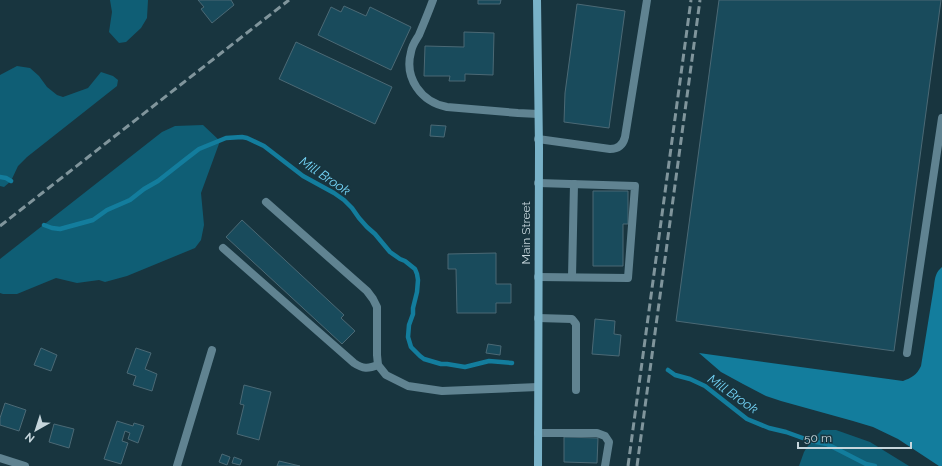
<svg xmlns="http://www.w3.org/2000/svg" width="942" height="466" font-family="Raleway,sans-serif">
<rect width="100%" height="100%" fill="#18353f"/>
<g fill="#0f5e75">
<polygon points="110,0 148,0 147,18 141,28 126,42 119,43 109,32 112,12"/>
<polygon points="17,66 30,68 39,76 47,87 57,95 63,97 88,88 101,72 113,76 118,80 117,86 27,157 18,166 11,181 4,187 0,186 0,75"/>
<polygon points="203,125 220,141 201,193 204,225 201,240 195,248 127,276 105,282 99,280 77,283 56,278 17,294 3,294 0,293 0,259 162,132 175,126"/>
<polygon points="822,430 836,430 870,442 909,466 799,466 804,452 811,441"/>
</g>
<path fill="#137d9d" d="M942 267V466H939L898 439 873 427 853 421 781 401 766 396 743 384 721 372 699 353 903 381C911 378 917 375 921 366L934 286C935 277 936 272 942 267Z"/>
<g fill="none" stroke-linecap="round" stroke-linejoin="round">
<g stroke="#137d9d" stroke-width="4.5">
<polyline points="0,177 6,178 11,181"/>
<polyline points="44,225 52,228 60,229 93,220 107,210 130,200 144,189 158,181 186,159 199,149 226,138 242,137 247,138 264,146 303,176 334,193 344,200 352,208 359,218 367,227 375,234 390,252 400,259 405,261 415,269 417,274 418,280 417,292 413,308 413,314 409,325 408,337 411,347 420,356 424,359 441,364 447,364 465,367 489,361 512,363"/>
<polyline points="668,370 675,375 690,379 705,386 747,419 769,428 786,432 811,441 827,444 866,464 875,466"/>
</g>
</g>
<g fill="#194b5c" stroke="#4b6975">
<polygon points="198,0 231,0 234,5 212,23 201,9 204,7"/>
<polygon points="478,0 501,0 500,4 478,4"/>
<polygon points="719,0 941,0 894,351 676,321"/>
<polygon points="577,4 625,11 609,128 564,122 565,93"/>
<polygon points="344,6 366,16 370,7 411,27 391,70 318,35 331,7 341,12"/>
<polygon points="464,32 494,33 493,75 465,74 465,81 449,81 450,76 424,76 425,46 464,47"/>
<polygon points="296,42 392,87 375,124 279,79"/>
<polygon points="431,125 446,126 444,137 430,136"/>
<polygon points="593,191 628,191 628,224 623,224 623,266 593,266"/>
<polygon points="242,220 344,315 341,318 355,331 342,344 226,237"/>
<polygon points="496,253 496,284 511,284 511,303 496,303 496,313 457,313 456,269 448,269 448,254"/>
<polygon points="595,319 615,321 614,334 621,335 619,356 592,354"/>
<polygon points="488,344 501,346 500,355 486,353"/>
<polygon points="41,348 57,355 51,371 34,365"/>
<polygon points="136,348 151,353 145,369 157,374 152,391 133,385 136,376 127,373"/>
<polygon points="244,385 271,392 259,440 237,434 244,405 240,404"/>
<polygon points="5,403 26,410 19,431 0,425 0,418"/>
<polygon points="117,421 133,426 134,423 144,426 138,443 128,439 130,433 125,431 122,441 128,443 121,464 104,459"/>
<polygon points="54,424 74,429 69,448 49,442"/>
<polygon points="564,437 598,438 597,463 564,462"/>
<polygon points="222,454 230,457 227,465 219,462"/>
<polygon points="234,457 242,460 240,465 232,463"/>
<polygon points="279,461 300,466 277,466"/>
</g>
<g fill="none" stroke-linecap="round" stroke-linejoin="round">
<g stroke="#608391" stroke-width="8">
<path d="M433 0C429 11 424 23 419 35 416 40 412 45 411 52 404 78 421 102 447 107L518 113 538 114"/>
<path d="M538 139 610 149C618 149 623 145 625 137L647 0"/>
<polyline points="266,202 367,291 373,299 377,307 377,355 378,365 386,375 408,386 442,391 538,387"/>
<path d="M223 248 354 363C363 369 368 369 378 365"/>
<polyline points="538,277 628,278 635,186 538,183"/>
<polyline points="572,277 574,184"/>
<polyline points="538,318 572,319 576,324 576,390"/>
<polyline points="907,353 942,118"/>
<polyline points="538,433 597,433 605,436 609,442 605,466"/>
<polyline points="177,466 212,350"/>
</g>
<polyline stroke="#608391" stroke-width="8" points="0,458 25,466"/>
<polyline stroke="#79b2c8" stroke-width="8" points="537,0 539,148 538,466"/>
<g stroke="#80959c" stroke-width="3" stroke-dasharray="8 4" stroke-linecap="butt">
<polyline points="0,226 289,0"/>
<polyline points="628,466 691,0"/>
<polyline points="637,466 700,0"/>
</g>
</g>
<g text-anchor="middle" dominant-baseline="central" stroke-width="3" stroke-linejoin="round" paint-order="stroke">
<g font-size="12" fill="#c6d6dc" stroke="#18353f">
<text transform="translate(526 233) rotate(-90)">Main Street</text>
</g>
<g font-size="13" font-style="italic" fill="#73d3f6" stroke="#18353f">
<text transform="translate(325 176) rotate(34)">Mill Brook</text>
<text transform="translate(733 394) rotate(35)">Mill Brook</text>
</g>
</g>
<g transform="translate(36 430) rotate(219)" stroke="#18353f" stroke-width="3" paint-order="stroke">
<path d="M0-3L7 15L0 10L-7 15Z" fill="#c6d6dc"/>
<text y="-6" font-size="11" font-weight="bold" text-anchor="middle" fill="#c6d6dc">N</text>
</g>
<path d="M798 442v6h113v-6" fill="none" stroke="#c6d6dc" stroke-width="2"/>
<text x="804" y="442" font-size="12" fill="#c6d6dc" stroke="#18353f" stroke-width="3" paint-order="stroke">50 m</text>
</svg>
